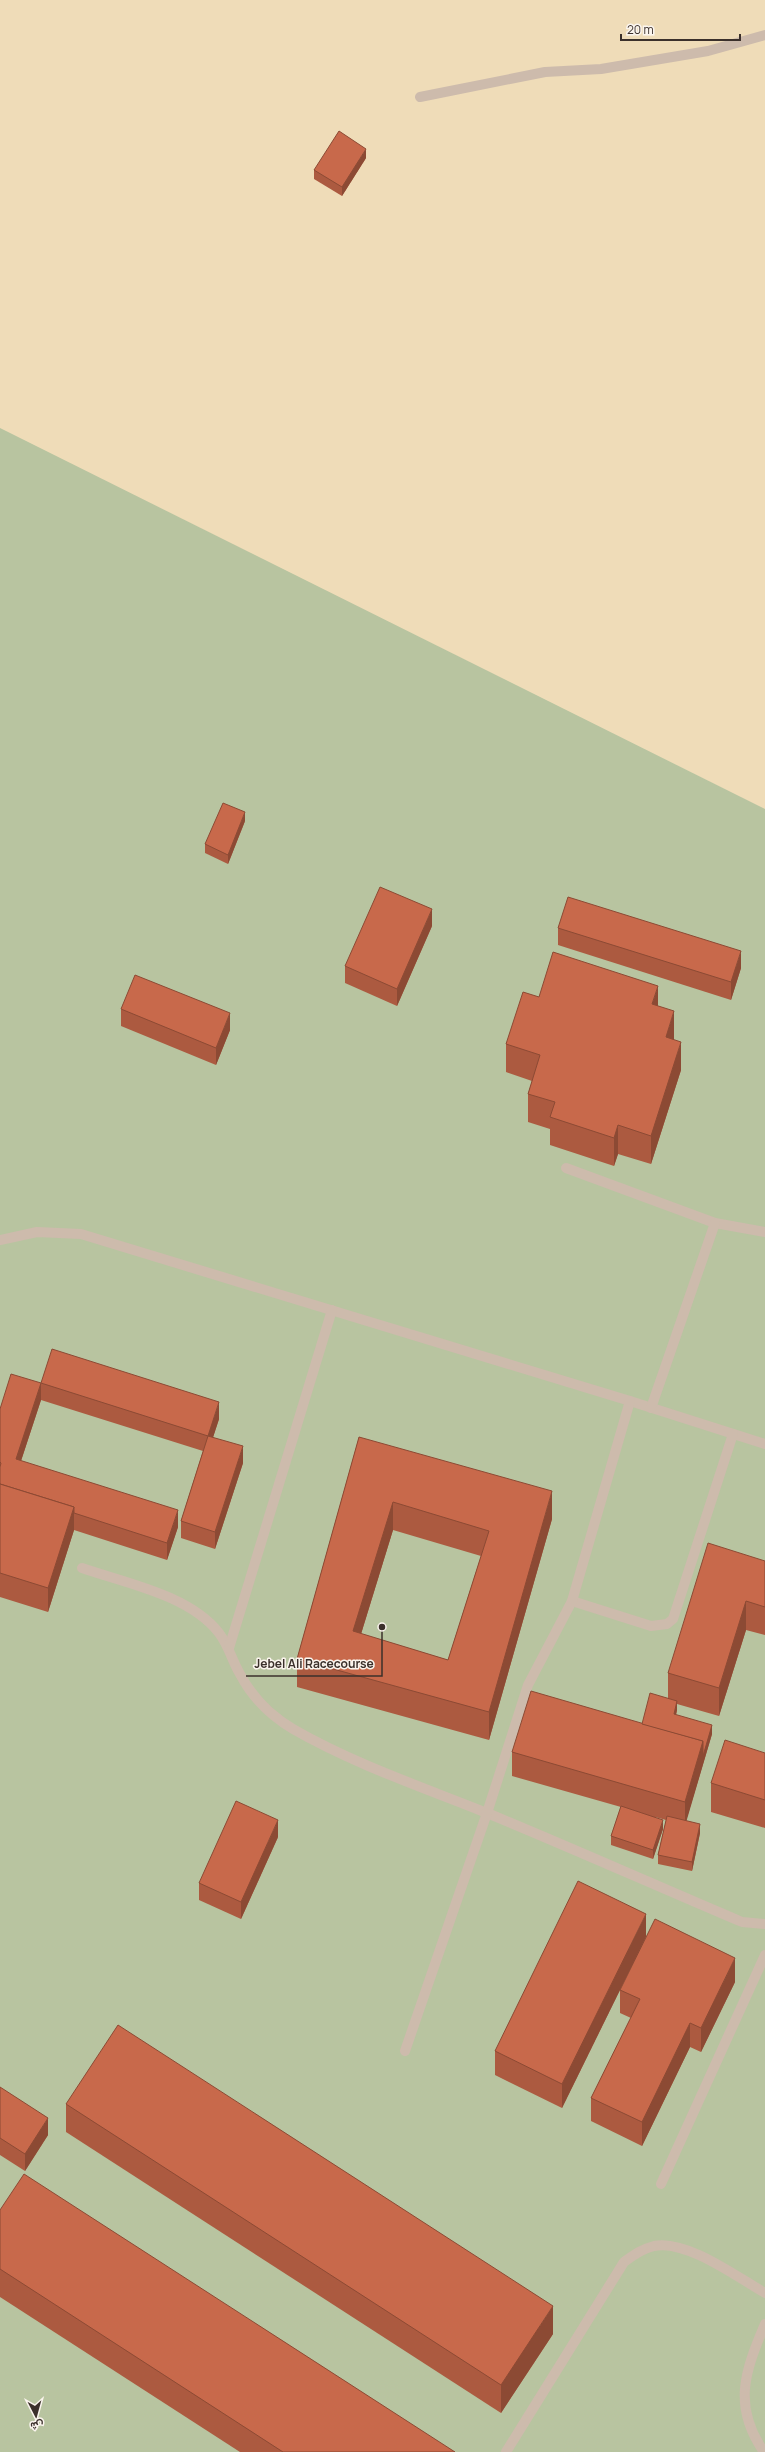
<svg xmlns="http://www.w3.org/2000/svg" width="765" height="2452" font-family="Manrope,Vazirmatn,sans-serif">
<rect width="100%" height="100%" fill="#f4ebe1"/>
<polygon fill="#b8c4a0" points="0,415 765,802 765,2452 0,2452"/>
<polygon fill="#efdcb8" points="0,0 765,0 765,809 0,428"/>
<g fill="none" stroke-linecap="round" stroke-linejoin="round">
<g stroke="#cdbbac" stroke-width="10">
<polyline points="420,97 545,72 601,69 708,51 765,35"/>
<polyline points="566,1168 715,1223 765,1232"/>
<polyline points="0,1240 37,1232 81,1234 630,1401 765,1444"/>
<polyline points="651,1408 715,1223"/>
<path d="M82 1568C125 1583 190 1595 219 1633 229 1646 232 1661 240 1674 252 1697 271 1716 293 1729 354 1764 422 1787 487 1813 572 1848 657 1886 742 1922L765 1924"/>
<polyline points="572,1601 651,1626 667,1624 673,1619 733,1434"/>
<polyline points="229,1648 332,1310"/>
<polyline points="405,2051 487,1813 528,1685 572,1601 630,1401"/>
<polyline points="661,2184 765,1955"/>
<path d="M506 2452 624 2262C634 2255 642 2249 654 2246 686 2239 737 2277 765 2293"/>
<path d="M764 2452C732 2406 745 2371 765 2324"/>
</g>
</g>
<g fill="#ac5a40" fill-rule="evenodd">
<polygon points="366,158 342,196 314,179 314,170"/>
<polygon points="245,821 228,864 205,853 205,844"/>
<polygon points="432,926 397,1006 345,983 345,966"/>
<polygon points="558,928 741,968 731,1000 558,945"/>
<polygon points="539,997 658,1006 674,1040 681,1070 651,1164 618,1154 614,1166 550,1145 550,1129 528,1122 528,1094 532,1081 506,1072 506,1044"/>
<polygon points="121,1009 230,1030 216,1065 121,1026"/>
<polygon points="41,1383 219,1419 213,1437 243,1463 215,1549 181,1538 181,1521 203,1451 41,1400 21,1461 178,1527 167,1560 74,1530 48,1612 0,1597 0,1409"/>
<path d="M359 1437 552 1519 489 1740 297 1687V1659ZM393 1530 481 1556 448 1660 361 1634Z"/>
<polygon points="765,1561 765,1635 746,1630 719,1716 677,1704 677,1710 676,1715 712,1734 686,1821 700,1833 692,1871 658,1864 658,1855 666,1820 655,1817 663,1829 653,1859 611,1845 611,1836 621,1807 512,1776 512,1752 642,1724 668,1699 668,1673"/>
<polygon points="765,1753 765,1828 711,1812 711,1783"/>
<polygon points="278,1837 241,1919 199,1900 199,1883"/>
<polygon points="646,1937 562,2108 495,2075 495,2051"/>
<polygon points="735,1982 701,2052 690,2047 642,2146 591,2121 591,2098 631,2018 620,2013 620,1990"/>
<polygon points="0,2087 48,2135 25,2171 0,2155"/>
<polygon points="66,2104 553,2334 501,2413 66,2132"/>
<polygon points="0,2210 455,2452 240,2452 0,2297"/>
</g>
<g fill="#8c4a34">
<polygon points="366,149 366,158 342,196 342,187"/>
<polygon points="245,812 245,821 228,864 228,855"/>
<polygon points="432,909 432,926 397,1006 397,989"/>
<polygon points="741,951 741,968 731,1000 731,982"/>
<polygon points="658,986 658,1014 652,1004"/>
<polygon points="674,1011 674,1039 666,1065 666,1037"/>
<polygon points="230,1013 230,1030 216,1065 216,1048"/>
<polygon points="681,1042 681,1070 651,1164 651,1136"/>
<polygon points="618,1125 618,1154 614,1166 614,1138"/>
<polygon points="41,1383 41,1400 16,1476 16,1459"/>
<polygon points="219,1402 219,1419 208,1453 208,1436"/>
<polygon points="243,1446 243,1463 215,1549 215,1532"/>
<polygon points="552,1491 552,1519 489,1740 489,1712"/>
<polygon points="393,1502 393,1530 353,1660 353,1631"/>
<polygon points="74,1507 74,1530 48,1612 48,1588"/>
<polygon points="178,1510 178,1527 167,1560 167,1543"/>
<polygon points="746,1601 746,1630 719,1716 719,1688"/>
<polygon points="677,1701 677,1710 674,1723 674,1714"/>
<polygon points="712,1725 712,1734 685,1826 685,1802 703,1741"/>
<polygon points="278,1820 278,1837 241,1919 241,1902"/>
<polygon points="663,1820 663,1829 653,1859 653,1850"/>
<polygon points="700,1824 700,1833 692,1871 692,1862"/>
<polygon points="646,1914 646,1937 562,2108 562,2084"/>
<polygon points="735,1958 735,1982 701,2052 701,2028"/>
<polygon points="690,2023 690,2047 642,2146 642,2122"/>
<polygon points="48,2118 48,2135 25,2171 25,2154"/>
<polygon points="553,2306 553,2334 501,2413 501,2385"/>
</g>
<g fill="#c8694b" stroke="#8c4a34" fill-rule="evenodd">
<polygon points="339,131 366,149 342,187 314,170"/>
<polygon points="223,803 245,812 228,855 205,844"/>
<polygon points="380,887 432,909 397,989 345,966"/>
<polygon points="568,897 741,951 731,982 558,928"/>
<polygon points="553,952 658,986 652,1004 674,1011 666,1037 681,1042 651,1136 618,1125 614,1138 550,1117 555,1102 528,1094 540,1055 506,1044 523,992 539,997"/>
<polygon points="135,975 230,1013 216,1048 121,1009"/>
<polygon points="52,1349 219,1402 208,1436 41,1383 16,1459 178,1510 167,1543 74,1513 74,1507 0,1484 0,1467 1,1463 0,1462 0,1409 11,1374 41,1383"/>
<polygon points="208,1436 243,1446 215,1532 181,1521"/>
<path d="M359 1437 552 1491 489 1712 297 1659ZM393 1502 489 1531 448 1660 353 1631Z"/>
<polygon points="0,1484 74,1507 48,1588 0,1573"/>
<polygon points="708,1543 765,1561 765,1607 746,1601 719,1688 668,1673"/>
<polygon points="531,1691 703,1741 685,1802 512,1752"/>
<polygon points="650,1693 677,1701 674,1714 712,1725 703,1756 703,1741 642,1724"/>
<polygon points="725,1740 765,1753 765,1800 711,1783"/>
<polygon points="236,1801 278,1820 241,1902 199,1883"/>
<polygon points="621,1806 663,1820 653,1850 611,1836"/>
<polygon points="667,1816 700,1824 692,1862 658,1855"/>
<polygon points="578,1881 646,1914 562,2084 495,2051"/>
<polygon points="655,1919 735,1958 701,2028 690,2023 642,2122 591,2098 640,1999 620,1990"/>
<polygon points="118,2025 553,2306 501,2385 66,2104"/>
<polygon points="0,2087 48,2118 25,2154 0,2138"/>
<polygon points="24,2174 455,2452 283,2452 0,2269 0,2210"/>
</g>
<path fill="none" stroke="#3b302b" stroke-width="1.5" d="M382 1627L382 1676H246"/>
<circle fill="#3b302b" stroke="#fbf5ee" stroke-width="1.5" cx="382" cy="1627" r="4"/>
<g font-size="12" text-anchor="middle" font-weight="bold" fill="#3b302b" stroke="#fbf5ee" stroke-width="3" stroke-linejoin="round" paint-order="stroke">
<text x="314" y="1668">Jebel Ali Racecourse</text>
</g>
<g transform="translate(36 2416) rotate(174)" stroke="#fbf5ee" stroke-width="3" paint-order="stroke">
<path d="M0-3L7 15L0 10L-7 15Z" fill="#3b302b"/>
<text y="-6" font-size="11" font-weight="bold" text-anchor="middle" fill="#3b302b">ش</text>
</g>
<path d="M621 34v6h119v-6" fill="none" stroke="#3b302b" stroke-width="2"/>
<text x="627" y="34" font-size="12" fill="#3b302b" stroke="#fbf5ee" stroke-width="3" paint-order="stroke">20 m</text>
</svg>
